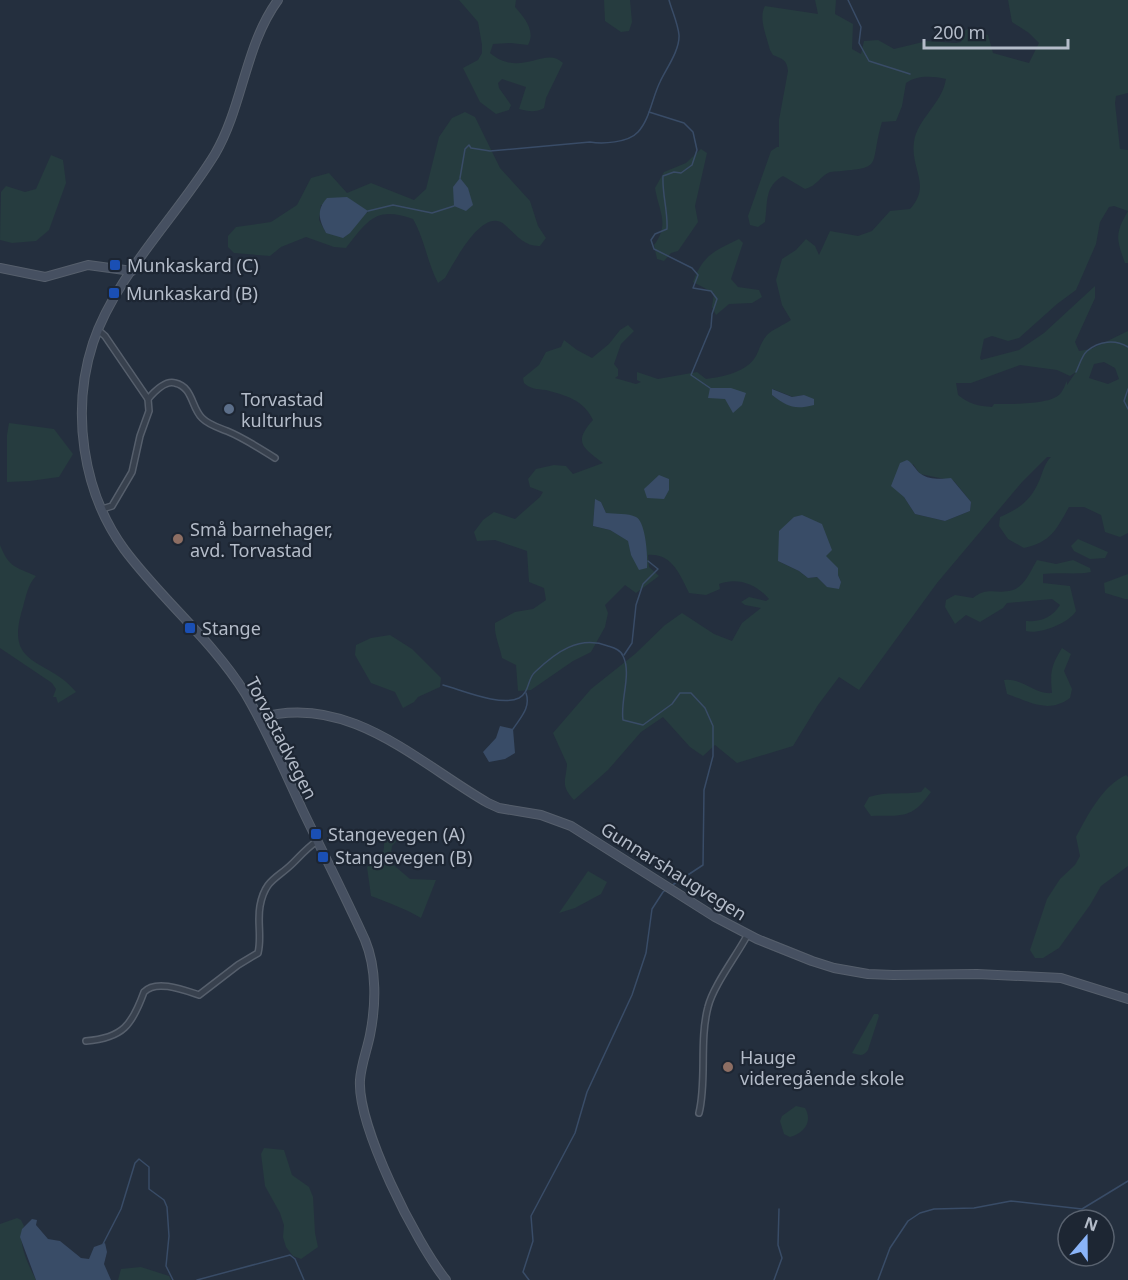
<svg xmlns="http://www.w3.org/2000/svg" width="1128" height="1280" font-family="'Noto Sans',sans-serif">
<rect width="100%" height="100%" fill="#242f3e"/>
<g fill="#263c3f" fill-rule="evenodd">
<path d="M459 0H516L515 7C524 17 536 31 528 45L511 43 493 44 490 53C521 79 545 45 563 63L546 98 544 108C536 113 527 111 519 109L526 87 502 79 498 83 499 88 511 105 509 110 496 114 480 102 463 68 478 60 482 53V45L478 22Z"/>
<polygon points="604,0 630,0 632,22 629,31 621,32 605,21"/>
<path d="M815 0H836L835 14 853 24 852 49 861 54 864 41 878 40 894 49 927 41 956 43 961 42 964 31 969 28 988 35 993 53 1029 63 1039 43 1029 33 1012 22 1008 0H1128V93L1116 96 1115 103 1120 149 1128 150V211L1114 206 1109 207 1100 222 1096 244 1076 290 1057 304 1019 338 1008 341 992 336 984 339 980 358 981 360 1019 350 1044 333 1095 286V298L1075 342 1079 351 1091 349 1128 331V533L1120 537 1105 532 1101 515 1084 507H1069C1056 530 1051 542 1024 548L1008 539 999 526 1000 517C1021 508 1031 500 1040 479 1043 471 1045 463 1051 457H1047L1022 482 937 583 859 690 839 677 818 705 793 746 737 763 715 745 703 756 690 747 663 717 641 732 608 770 574 800C560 785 566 781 567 764L553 733 591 689 635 654 665 625 682 613 714 634 732 641 742 623 761 608 745 605 741 602 749 597 766 601 769 599C756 584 738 577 719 584L720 589 706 595 689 593C680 575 672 553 648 555L649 567 659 576 636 593 625 585 605 605 608 613 605 627 591 652 573 661 531 690 518 691 516 665 502 658C500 646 494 636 495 623L515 612 533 609 546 600 544 588 529 582 527 551 495 540 477 541 474 532 483 520 494 512 515 519 540 497 543 492 530 487 528 479 536 469 554 465 566 466 573 474 603 463C584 448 572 443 593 420 584 400 565 395 546 390 537 389 530 389 524 383L523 378 539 365 546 352 561 347 564 340 577 350 592 358 609 344 620 330 628 325 634 331 621 344 614 364 618 369V376L615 378 636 384 641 382 637 380V372L658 379 697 372 706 379C723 377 747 372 756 356 760 348 761 342 767 335 773 329 784 325 791 320L782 305 776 280 782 259 796 250 806 239 815 246 819 255 830 231 858 236 872 231 890 211 910 209C932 185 910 169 914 142 917 119 942 104 946 79 932 76 917 75 906 83L902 106 896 121 882 122C868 169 887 167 830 172 820 176 817 186 805 189L783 176C764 187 768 202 765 222L758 227 750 225 748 216 771 151 777 147H779V120L788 71C787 60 783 59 773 55L770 50C767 37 758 18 765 6L818 14ZM1104 362 1115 368 1119 379 1108 384 1089 378 1094 364ZM1020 365 1057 370 1070 376 1076 372 1067 385V381C1065 385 1063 391 1060 394 1050 405 1009 404 994 404L992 407C978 406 969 404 958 395L956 383H971ZM773 389 793 397 804 395 814 404C796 409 787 406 772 395ZM913 464 920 474 954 481 971 502 970 511 945 521 915 514 904 497ZM595 500 601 502 606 513 648 561 631 555 629 541 610 530 593 526ZM778 561 838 575 841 582 827 587 817 577 808 578 799 571Z"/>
<path d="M465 112 475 117 500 168 530 201 538 226 546 238 540 246C525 247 516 235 505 225 483 205 454 263 445 278L438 283C427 262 425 240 413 219 376 206 368 220 346 248L334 247 306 237 281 247 270 256 234 253 228 247V236L236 227 271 222 297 205 311 178 329 173 347 193 371 183 414 200 426 189 439 137 452 118ZM321 205 368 212 326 233 319 220Z"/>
<path d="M701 149 707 153 695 206 698 222 678 251 671 253 664 261 657 259 654 245C670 224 659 212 655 188L664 172 686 163Z"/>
<polygon points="51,155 63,160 66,183 49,230 36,241 12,243 0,240 1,192 6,186 25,192 36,189"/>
<path d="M1128 211V263H1125C1116 239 1115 233 1128 211Z"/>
<path d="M739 239 743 243 731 279 738 287 759 290 762 297 752 303 729 304 716 315 712 307 714 293 693 282C703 255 714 251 739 239Z"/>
<polygon points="9,423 54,429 73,454 59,477 30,481 7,482 7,435"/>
<polygon points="1078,539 1108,552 1105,558 1090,559 1074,551 1071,546"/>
<path d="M0 545C9 568 16 567 36 576 28 584 26 596 23 607 3 669 48 657 76 692L58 703 56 697H53L56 689 52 683 0 648Z"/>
<path d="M1037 560 1056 564 1073 560 1090 568 1091 572C1076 575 1059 572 1043 574V583L1070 586 1076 611C1069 623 1039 635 1026 631V621C1040 622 1052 618 1060 605L1052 599 1007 603 1003 608 980 622 966 615 955 624 945 607 946 600 955 595 973 598C988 586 997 595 1013 590 1025 586 1031 570 1037 560Z"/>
<polygon points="1128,574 1128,599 1125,599 1105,593 1104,583"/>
<polygon points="390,635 412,649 441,678 440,687 418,697 414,702 403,708 395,692 371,683 355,655 356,645 371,638"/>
<path d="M1062 648 1071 654 1064 671 1072 689 1070 698C1048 714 1030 702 1007 694L1004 680C1021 677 1035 695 1052 693 1050 672 1051 666 1062 648Z"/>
<path d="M1126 775 1128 777V866L1101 886 1090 905 1059 948 1043 958H1035L1030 950 1047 899 1060 879 1075 865 1080 856 1076 837C1088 815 1102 786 1126 775Z"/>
<path d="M925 787 931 792C911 820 902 815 871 816L864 806 869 797C888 791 902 795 921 792Z"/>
<path d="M400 837 392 846 390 862 410 879 436 880 421 918C406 909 387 902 371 896L367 867C380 855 385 860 384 838Z"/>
<polygon points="588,871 607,882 601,894 575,908 559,913"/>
<path d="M874 1014H878L879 1016 868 1050C863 1057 860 1055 852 1053Z"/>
<path d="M796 1106 805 1108C813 1122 804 1133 790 1137L784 1134 780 1121 782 1116Z"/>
<polygon points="264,1148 284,1150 292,1175 309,1187 313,1197 315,1233 318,1247 301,1259 293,1256 286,1247 283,1237 284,1225 280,1213 265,1186 261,1154"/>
<path d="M17 1218 21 1220 24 1226C16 1241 29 1266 36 1280H0V1224Z"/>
<polygon points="141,1267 169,1276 171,1280 118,1280 121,1269"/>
</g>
<g fill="#394c67">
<polygon points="460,178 468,188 473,205 466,211 454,206 453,187"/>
<path d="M347 197 368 211 350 233 343 238 326 233C319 220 316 210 327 198Z"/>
<polygon points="710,388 731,388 746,393 742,405 733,413 725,399 708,398"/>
<path d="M772 389 792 397 804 395 814 399V405C794 410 788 407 772 395Z"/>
<path d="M907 460C913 463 916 471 921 474 929 480 942 479 951 478L971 502 970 511 945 521 915 514 904 497 891 486 900 463Z"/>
<polygon points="659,475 669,479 669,490 664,499 647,498 644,489"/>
<path d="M595 499 601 502 606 513C615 514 628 513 636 517 646 522 648 558 647 568L639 570 631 555 628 541 610 530 593 526Z"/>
<polygon points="802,515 822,524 832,550 826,556 838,568 838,575 841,582 839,589 827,587 817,577 808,578 799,571 778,561 779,531 794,517"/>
<polygon points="500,726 513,729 515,753 505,759 489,762 483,752 496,738"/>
<polygon points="32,1219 37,1220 36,1225 48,1239 60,1241 81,1258 89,1259 94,1247 105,1243 107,1252 104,1264 111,1280 36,1280 20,1237 22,1229"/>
</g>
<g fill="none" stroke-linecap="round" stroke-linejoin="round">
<g stroke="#394c67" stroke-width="1.5">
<polyline points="848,0 861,27 859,43 869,61 910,74"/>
<path d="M649 112 684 123 693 132 697 150 692 165 681 173 674 172 663 176C662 194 668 211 667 229L655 234 651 240 654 249 692 268 698 275 693 288 711 291 717 299 712 314 711 327 691 375 710 388"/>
<path d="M460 178 465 149 469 145 471 148 490 151 590 142C602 144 628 143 638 132 650 119 652 98 660 82 666 69 680 50 679 35 678 24 672 11 669 0"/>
<polyline points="368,211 393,205 432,213 454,206"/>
<path d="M1076 372C1079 366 1082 355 1087 351 1099 341 1115 339 1128 347"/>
<polyline points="1128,389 1124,401 1128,409"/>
<polyline points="624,655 632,643 636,605 643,584 658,569 648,561"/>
<path d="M443 685C462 690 501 707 519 698 530 692 527 679 535 672 556 652 579 635 608 646 614 648 621 650 623 656 632 674 620 700 623 720L643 725 672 704 680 693H691L705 708 713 726V756L704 790 703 865 671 886"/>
<path d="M513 729C521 717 531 707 526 693"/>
<polyline points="103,1244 121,1209 135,1163 139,1159 149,1167 149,1189 164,1200 167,1207 169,1236 166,1266 173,1280"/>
<polyline points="197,1280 290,1255 295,1259 304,1280"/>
<polyline points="529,1280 523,1272 533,1241 531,1216 575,1133 587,1092 632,995 646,953 652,909 663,892 667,889"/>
<polyline points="774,1280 782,1258 778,1245 779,1209"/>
<polyline points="878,1280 890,1248 908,1221 920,1213 934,1209 974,1208 1011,1201 1082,1209 1128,1181"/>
</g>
<g stroke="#565f6c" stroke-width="8">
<g id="street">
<polyline points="98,330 105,336 148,399 149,411 140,436 132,472 112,506 102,509"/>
<path d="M148 399C154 392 165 380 175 383 193 387 191 407 202 418 209 425 217 427 227 431 244 438 259 448 275 458"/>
<path d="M86 1041C123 1038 132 1025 144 992 156 979 184 990 199 995L238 965 258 953C262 937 257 922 260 906 265 879 277 879 293 863 301 855 307 848 317 841"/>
<path d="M699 1113C707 1081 699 1041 708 1007 713 986 737 955 748 934"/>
</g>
</g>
<g stroke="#565f6c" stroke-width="10">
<g id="secondary">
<path d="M278 0C245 45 243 106 215 154 178 215 115 276 93 343 71 410 82 491 124 549 161 599 212 640 245 693 267 730 284 770 302 809 323 853 345 896 365 940 377 969 376 1005 370 1035 367 1050 361 1065 360 1080 357 1126 416 1243 446 1280"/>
<polyline points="0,268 45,277 88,265 132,271"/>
<path d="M259 718C348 692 417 762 488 803L499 808 541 815 571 826 715 917 757 939 812 961 834 968 868 974 893 975 977 974 1061 978 1128 999"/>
</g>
</g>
<use href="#street" stroke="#38414e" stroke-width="5"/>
<use href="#secondary" stroke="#465061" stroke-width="8"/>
</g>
<g fill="#1a4fb4" stroke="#1d2633" stroke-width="2">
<rect x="109" y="259" width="12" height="12" rx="3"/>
<rect x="108" y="287" width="12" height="12" rx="3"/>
<rect x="184" y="622" width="12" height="12" rx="3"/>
<rect x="310" y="828" width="12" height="12" rx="3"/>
<rect x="317" y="851" width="12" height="12" rx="3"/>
</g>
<circle fill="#5c6f8a" stroke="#1d2633" stroke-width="2" cx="229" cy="409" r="6"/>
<g fill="#8d6e63" stroke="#1d2633" stroke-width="2">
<circle cx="178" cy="539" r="6"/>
<circle cx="728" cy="1067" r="6"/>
</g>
<g text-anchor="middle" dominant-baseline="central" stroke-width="4.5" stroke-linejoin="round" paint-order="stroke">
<g font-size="18" fill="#b4bcc9" stroke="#1d2633" text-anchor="start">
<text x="127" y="265">Munkaskard (C)</text>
<text x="126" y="293">Munkaskard (B)</text>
<text x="241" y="399">Torvastad<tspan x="241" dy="21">kulturhus</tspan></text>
<text x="190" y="529">Små barnehager,<tspan x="190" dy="21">avd. Torvastad</tspan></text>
<text x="202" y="628">Stange</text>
<text x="328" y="834">Stangevegen (A)</text>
<text x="335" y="857">Stangevegen (B)</text>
<text x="740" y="1057">Hauge<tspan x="740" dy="21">videregående skole</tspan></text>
</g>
<g font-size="18" fill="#b4bcc9" stroke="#1d2633">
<text transform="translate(282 738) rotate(63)">Torvastadvegen</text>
<text transform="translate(674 871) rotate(32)">Gunnarshaugvegen</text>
</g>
</g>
<g transform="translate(1086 1238) rotate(20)"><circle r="28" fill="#1d2633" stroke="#59626f" stroke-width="1.5"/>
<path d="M0-4.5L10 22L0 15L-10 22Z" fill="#8ab4f8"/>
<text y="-9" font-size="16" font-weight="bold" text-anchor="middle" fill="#b4bcc9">N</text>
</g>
<path d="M924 39v9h144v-9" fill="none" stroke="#b4bcc9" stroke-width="3"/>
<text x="933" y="39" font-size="18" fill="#b4bcc9" stroke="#1d2633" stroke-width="4.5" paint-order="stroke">200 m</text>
</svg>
